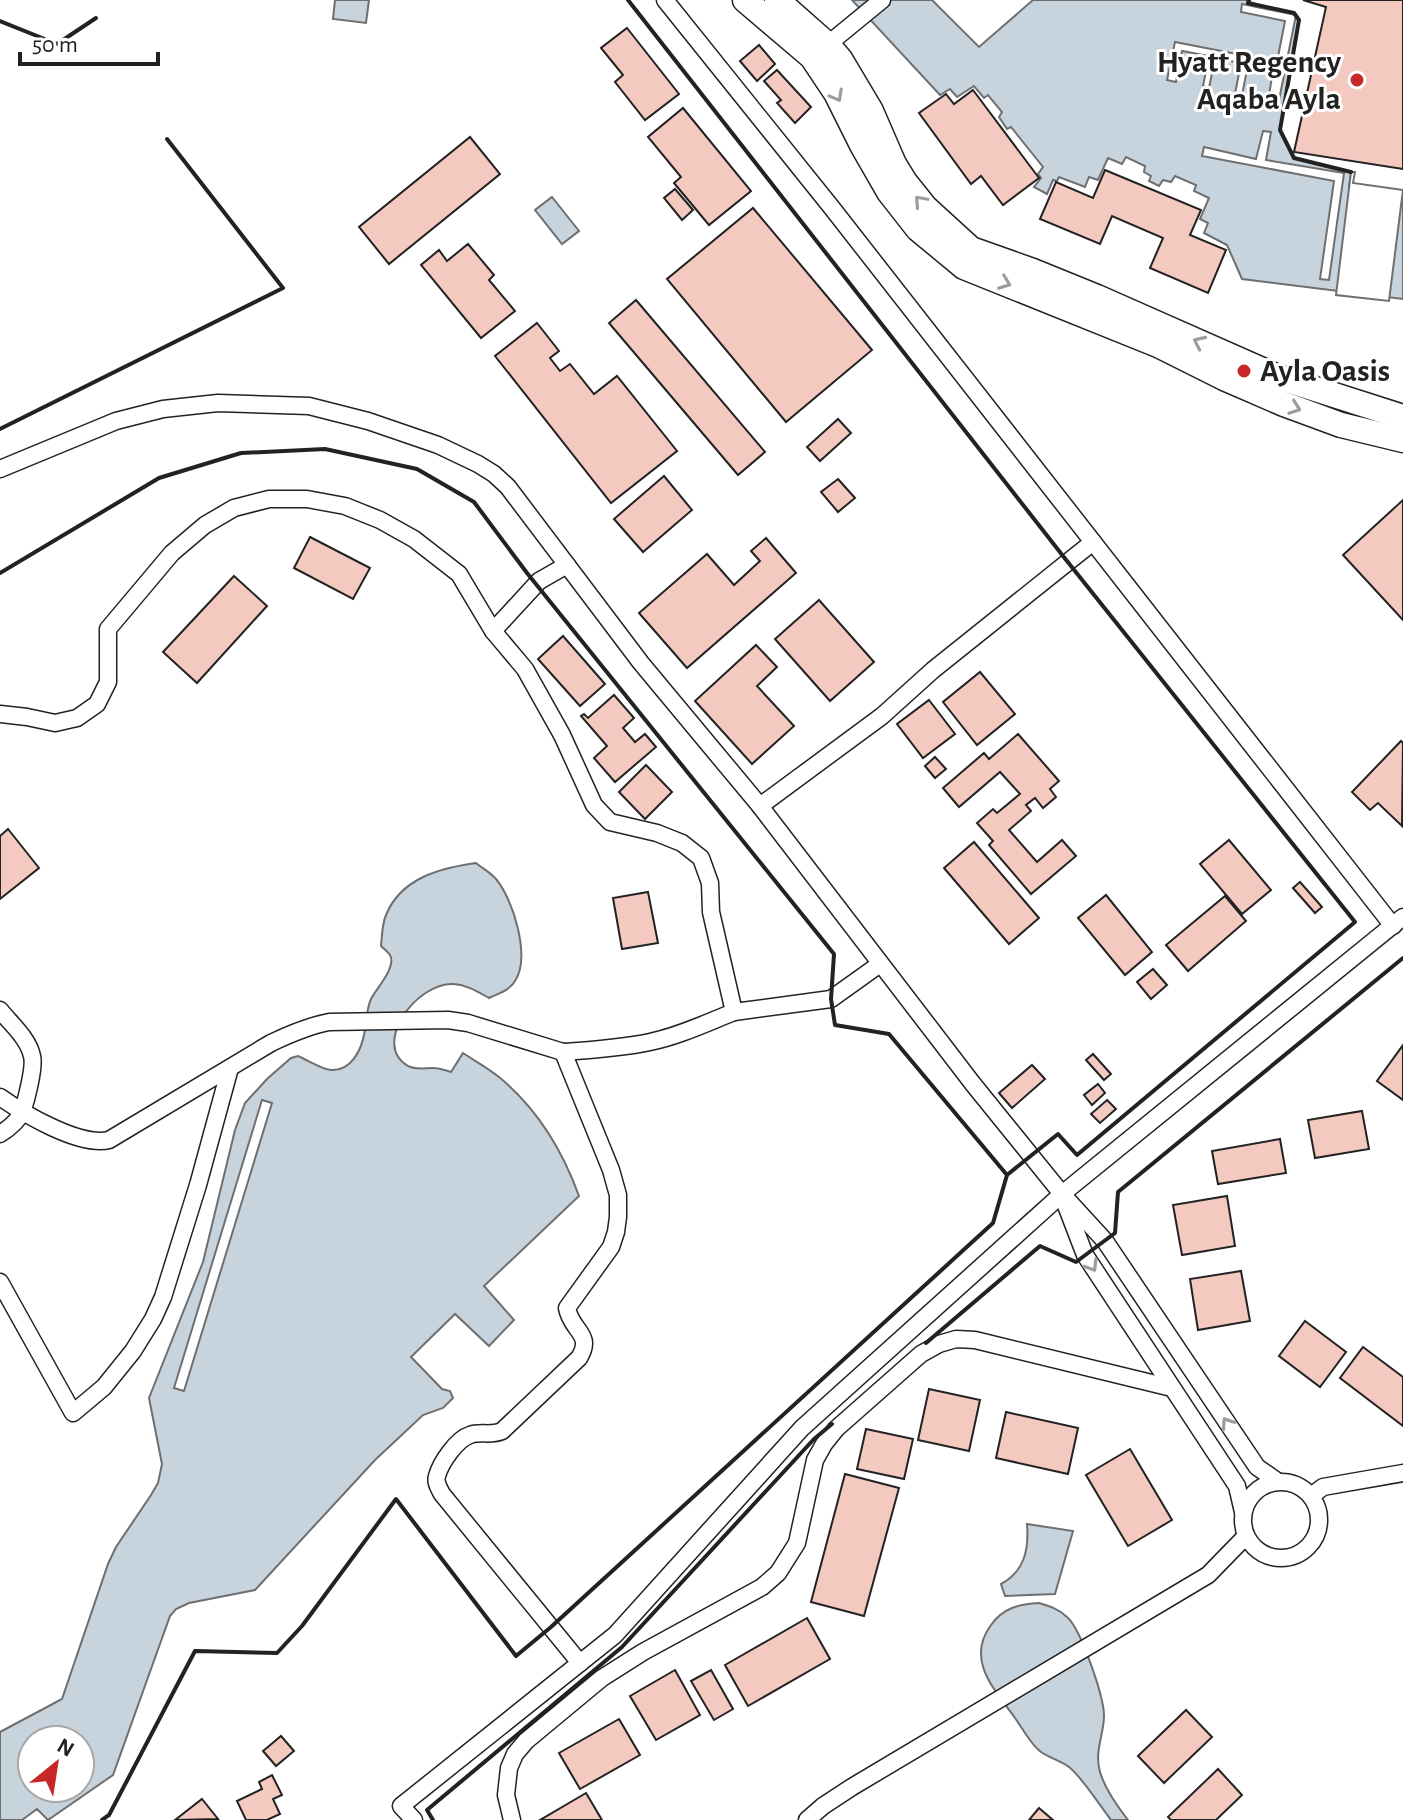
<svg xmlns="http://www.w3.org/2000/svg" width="1403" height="1820" font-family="'Alegreya Sans',sans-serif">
<rect width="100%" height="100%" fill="#fff"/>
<g fill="#c7d3dd" stroke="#6f6f6f" stroke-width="2" fill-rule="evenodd">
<polygon points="335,0 369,0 366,23 333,19"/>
<polygon points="852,0 932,0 979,47 1033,0 1249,0 1249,3 1294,13 1299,20 1280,130 1294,158 1351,172 1349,187 1403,194 1403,299 1242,279 1227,245 1204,233 1208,223 1200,219 1209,198 1194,191 1196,185 1175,176 1171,182 1163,180 1159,186 1149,181 1151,176 1144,172 1145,166 1126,157 1122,164 1108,158 1098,180 1089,177 1085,187 1059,177 1057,181 1053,180 1047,194 1034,187 1041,178 1038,174 1043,167 1011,127 1007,129 999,117 1002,112 988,95 984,98 974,86 957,97 950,89 940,95"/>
<polygon points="552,197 579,231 562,244 535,210"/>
<path d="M476 863C482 868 491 873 496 879 513 899 531 957 515 981 509 991 499 993 489 998 478 992 467 985 454 984 416 982 371 1045 408 1066 416 1070 424 1068 433 1068 439 1068 445 1070 451 1072L463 1053C475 1061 488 1068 499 1077 538 1109 562 1149 579 1196L484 1286 514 1320 489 1346 455 1314 411 1357 442 1389 450 1391 453 1398 443 1408 423 1415 375 1460 255 1590 189 1603 176 1609 170 1616 113 1775 48 1820 37 1809 22 1820H0V1732L62 1699 108 1564 116 1547 151 1495 158 1483 162 1464 149 1398 203 1262 235 1130 245 1103 267 1079 291 1058 298 1056C307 1060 317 1066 326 1069 351 1075 362 1049 365 1030 366 1020 367 1008 371 999 376 989 397 967 390 955 389 953 383 948 381 946 382 937 382 924 386 915 401 878 440 868 476 863ZM32 1740H80V1788H32Z"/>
<path d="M1027 1524 1073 1531 1055 1594 1005 1596 1001 1584C1025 1571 1029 1549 1027 1524Z"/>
<path d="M1039 1603C1049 1606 1059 1609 1067 1617 1081 1629 1104 1697 1104 1716 1104 1734 1094 1752 1100 1772 1105 1789 1117 1806 1128 1820H1111C1101 1807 1081 1776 1069 1767 1061 1761 1050 1758 1041 1752 1031 1745 1023 1729 1015 1718 995 1690 965 1660 991 1625 1003 1608 1019 1604 1039 1603Z"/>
</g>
<g fill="#fff" stroke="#6f6f6f" stroke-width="2">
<polygon points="1242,4 1296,15 1278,105 1268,102 1273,70 1248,65 1242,95 1235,94 1241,63 1215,58 1209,88 1203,86 1209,56 1182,51 1176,82 1167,80 1175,42 1277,62 1285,21 1241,12"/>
<polygon points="1263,131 1271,132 1266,160 1344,173 1329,280 1320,279 1334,181 1202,156 1204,147 1256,159"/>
<polygon points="1351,172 1355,172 1353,183 1403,190 1389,301 1336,295"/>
<polygon points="262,1100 272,1103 184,1391 174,1388"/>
</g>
<g fill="#f3c9c0" stroke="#222" stroke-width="2">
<polygon points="1303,0 1403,0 1403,169 1294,152 1326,7"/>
<polygon points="627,28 679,94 645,120 615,82 623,75 601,48"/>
<polygon points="759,45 775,64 757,81 740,61"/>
<polygon points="777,70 811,107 795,123 777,103 781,100 764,81"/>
<polygon points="973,90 1039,178 1003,205 981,176 971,184 919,113 946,94 954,104"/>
<polygon points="683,108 751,191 709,225 674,183 681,177 648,137"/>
<polygon points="470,137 500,174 389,264 359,227"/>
<polygon points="1105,170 1201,210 1190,235 1226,250 1208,293 1150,268 1163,238 1112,216 1100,244 1040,219 1056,182 1093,198"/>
<polygon points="675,189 693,210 682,220 664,198"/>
<polygon points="753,208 872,350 786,422 667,279"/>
<polygon points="468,244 494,275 489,280 515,311 481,338 421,265 439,250 447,261"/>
<polygon points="636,300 765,452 738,475 609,323"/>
<polygon points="537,323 559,351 550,358 560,371 570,364 594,394 617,376 677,451 611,503 495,356"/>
<polygon points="838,419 851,433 820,461 807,447"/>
<polygon points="664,476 692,510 643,552 614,519"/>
<polygon points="838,479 855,498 838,512 821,492"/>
<polygon points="1403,500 1403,620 1343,555"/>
<polygon points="310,537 370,568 353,599 294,568"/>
<polygon points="766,538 796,573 687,668 639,613 707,554 734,585 760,561 751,551"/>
<polygon points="234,576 267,606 197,683 163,652"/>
<polygon points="819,600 874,662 830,701 775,639"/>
<polygon points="563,636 605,684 580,706 538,659"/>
<polygon points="756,645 777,667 757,686 794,726 752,764 695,701"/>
<polygon points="980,672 1015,714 977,745 943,702"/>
<polygon points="614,695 634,718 623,728 635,742 645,734 656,747 615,782 594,758 607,746 581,716 584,714 588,718"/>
<polygon points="929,700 955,734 923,758 897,724"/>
<polygon points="1018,734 1059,781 1050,789 1056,797 1043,808 1035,798 1026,805 1031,811 1009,830 1037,862 1062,840 1076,856 1031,894 989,845 993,841 977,823 993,809 997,813 1020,794 1000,772 959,807 943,788 984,753 989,759"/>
<polygon points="1401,741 1403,743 1402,826 1378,803 1370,810 1352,792"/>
<polygon points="935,757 946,769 935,778 925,766"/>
<polygon points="646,765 672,792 645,819 619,792"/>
<polygon points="8,829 39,868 0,899 0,836"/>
<polygon points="1229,840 1271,890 1242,914 1200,864"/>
<polygon points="974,842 1039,918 1009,944 944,868"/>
<polygon points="1300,882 1322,907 1315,913 1293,888"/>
<polygon points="648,892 658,943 622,949 613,898"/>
<polygon points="1106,895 1152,952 1125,975 1078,918"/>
<polygon points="1225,896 1246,921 1188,971 1166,945"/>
<polygon points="1153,969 1167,985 1151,999 1137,982"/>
<polygon points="1403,1045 1403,1100 1377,1081"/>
<polygon points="1093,1054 1111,1074 1104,1080 1086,1060"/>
<polygon points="1032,1065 1045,1079 1012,1108 999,1093"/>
<polygon points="1098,1084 1105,1093 1092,1105 1084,1095"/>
<polygon points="1107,1100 1116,1109 1100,1123 1091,1114"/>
<polygon points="1362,1111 1369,1149 1315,1158 1308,1120"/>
<polygon points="1280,1139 1286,1173 1218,1184 1212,1151"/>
<polygon points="1227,1196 1235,1246 1182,1255 1173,1205"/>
<polygon points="1241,1271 1250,1321 1198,1330 1190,1279"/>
<polygon points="1305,1321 1346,1352 1320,1387 1279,1356"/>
<polygon points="1363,1347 1403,1377 1403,1426 1340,1378"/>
<polygon points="929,1389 980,1400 969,1451 918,1440"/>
<polygon points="1006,1412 1078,1428 1068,1474 996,1458"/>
<polygon points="866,1429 913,1439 904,1479 857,1469"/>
<polygon points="1130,1449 1172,1520 1128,1546 1086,1475"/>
<polygon points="845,1474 899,1488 864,1616 811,1602"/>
<polygon points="807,1618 830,1659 748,1706 725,1665"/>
<polygon points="675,1670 700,1715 656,1740 630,1696"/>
<polygon points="711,1670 733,1709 714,1720 691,1681"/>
<polygon points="1186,1710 1212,1737 1164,1783 1138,1756"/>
<polygon points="619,1719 640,1755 580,1789 559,1753"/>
<polygon points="281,1736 294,1751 276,1766 263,1751"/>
<polygon points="1218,1769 1242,1795 1216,1820 1171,1820 1168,1817"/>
<polygon points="272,1775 282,1795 273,1799 280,1814 267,1820 246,1820 237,1801 262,1789 259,1782"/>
<polygon points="586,1793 602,1820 540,1820"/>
<polygon points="202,1799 218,1819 175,1820"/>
<polygon points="1039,1808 1053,1820 1029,1820"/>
</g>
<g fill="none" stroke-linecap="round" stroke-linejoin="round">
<g stroke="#222" stroke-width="19">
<g id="street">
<polyline points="665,0 832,208 1393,926"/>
<polyline points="821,50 882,0"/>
<polyline points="0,469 116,421 163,409 218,403 309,406 368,421 438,445 478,464 494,474 508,487 641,663 760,806 973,1084 1062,1194 1105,1241 1257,1467 1277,1481"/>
<polyline points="493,631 539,581 567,565"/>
<path d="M0 714 27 717 55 723 77 718 97 704 108 682V629L172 553 205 525 234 508 269 499H307L345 506 380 520 414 539 459 574 493 631 525 669 562 735 594 805 610 822 657 833 682 843 701 858 710 883 711 912 734 1012C706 1023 679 1036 650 1042 622 1048 592 1050 563 1052L611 1170 618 1195V1217L616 1232 611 1247 567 1308C571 1331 594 1334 579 1358L502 1431C491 1436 480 1431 470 1435 457 1439 441 1462 437 1476 435 1483 439 1488 442 1494L580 1663"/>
<polyline points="760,806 882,716 933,670 1093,542"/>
<path d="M0 1010C11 1024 28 1038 32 1056 35 1067 26 1101 22 1112 18 1121 8 1129 0 1134"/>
<polyline points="734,1012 831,999 880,964"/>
<path d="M0 1097C24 1114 80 1147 109 1140L271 1043C290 1034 308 1026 329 1022L448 1020 468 1023 563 1052"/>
<polyline points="1065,1203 1085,1255 1237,1486 1243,1512"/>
<polyline points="0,1282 73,1413 104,1387 133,1351 153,1319 163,1297 198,1185 230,1068"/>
<circle cx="1281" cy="1520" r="38"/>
<polyline points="1311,1496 1323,1487 1403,1473"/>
<polyline points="414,1820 401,1806 615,1635 802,1428 1062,1194 1403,917"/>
<polyline points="512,1820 506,1795 509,1768 515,1754 526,1741 602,1678 643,1652 762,1587 778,1573 797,1543 815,1460 824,1444 836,1429 921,1354 939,1344 956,1339 975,1340 1172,1388"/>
<polyline points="807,1820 823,1806 852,1787 1208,1575 1246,1536"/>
</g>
</g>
<g stroke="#222" stroke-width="27">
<g id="secondary">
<polyline points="745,0 812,57 836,93 862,145 889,192 918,229 964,267 1158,345 1224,378 1284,404 1341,425 1403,440"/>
<polyline points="777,0 828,45 840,59 871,111 894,164 905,182 925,207 971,249 1033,271 1097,297 1278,377 1403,417"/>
</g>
</g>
<use href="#street" stroke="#fff" stroke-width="16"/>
<use href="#secondary" stroke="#fff" stroke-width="24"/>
<g stroke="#222" stroke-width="4">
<polyline points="1249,0 1248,3 1294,13 1299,20 1280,130 1294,158 1351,172"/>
<polyline points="0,21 57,44 96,18"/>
<polyline points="0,429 283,288 167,139"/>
<polyline points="0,573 159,478 241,453 325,449 417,469 474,502 527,573 834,954 831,999 835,1025 889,1034 1007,1175"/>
<polyline points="926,1343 1040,1246 1076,1262 1115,1233 1118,1192 1403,958"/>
<polyline points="102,1820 109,1815 195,1651 277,1653 302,1626 396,1499 516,1656 551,1627 993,1223 1007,1175 1058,1134 1077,1155 1355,922 1063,556 628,0"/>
<polyline points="433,1820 427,1810 622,1647 814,1439 832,1424"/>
</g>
</g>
<defs><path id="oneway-chevron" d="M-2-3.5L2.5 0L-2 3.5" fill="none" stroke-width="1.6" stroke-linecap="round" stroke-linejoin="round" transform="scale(2)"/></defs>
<g stroke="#9c9c9c">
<use href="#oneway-chevron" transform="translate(837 96) rotate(61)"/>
<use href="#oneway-chevron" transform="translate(920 201) rotate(-132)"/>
<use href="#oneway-chevron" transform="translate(1005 283) rotate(21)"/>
<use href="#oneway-chevron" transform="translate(1199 342) rotate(-155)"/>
<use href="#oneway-chevron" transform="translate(1295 408) rotate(20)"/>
<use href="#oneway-chevron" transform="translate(1092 1266) rotate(58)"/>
<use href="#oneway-chevron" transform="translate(1227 1423) rotate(-124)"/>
</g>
<g fill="#c62828" stroke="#fff" stroke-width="3">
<circle cx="1357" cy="80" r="8"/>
<circle cx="1244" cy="371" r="8"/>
</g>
<g text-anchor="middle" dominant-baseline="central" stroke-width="6" stroke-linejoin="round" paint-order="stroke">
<g font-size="32" font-weight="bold" fill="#222" stroke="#fff" text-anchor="end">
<text x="1341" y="62">Hyatt Regency<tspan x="1341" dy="37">Aqaba Ayla</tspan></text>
<text x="1260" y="371" text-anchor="start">Ayla Oasis</text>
</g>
</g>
<g transform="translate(56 1764) rotate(30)"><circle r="38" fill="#ffffff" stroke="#a7a7a7" stroke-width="2"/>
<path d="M0-6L14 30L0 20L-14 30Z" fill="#c62828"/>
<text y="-12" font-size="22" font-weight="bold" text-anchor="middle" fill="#222222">N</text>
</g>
<path d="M20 52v12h138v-12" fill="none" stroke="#222222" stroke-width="4"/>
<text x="32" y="52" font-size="24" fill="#222222" stroke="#ffffff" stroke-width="6" paint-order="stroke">50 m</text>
</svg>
